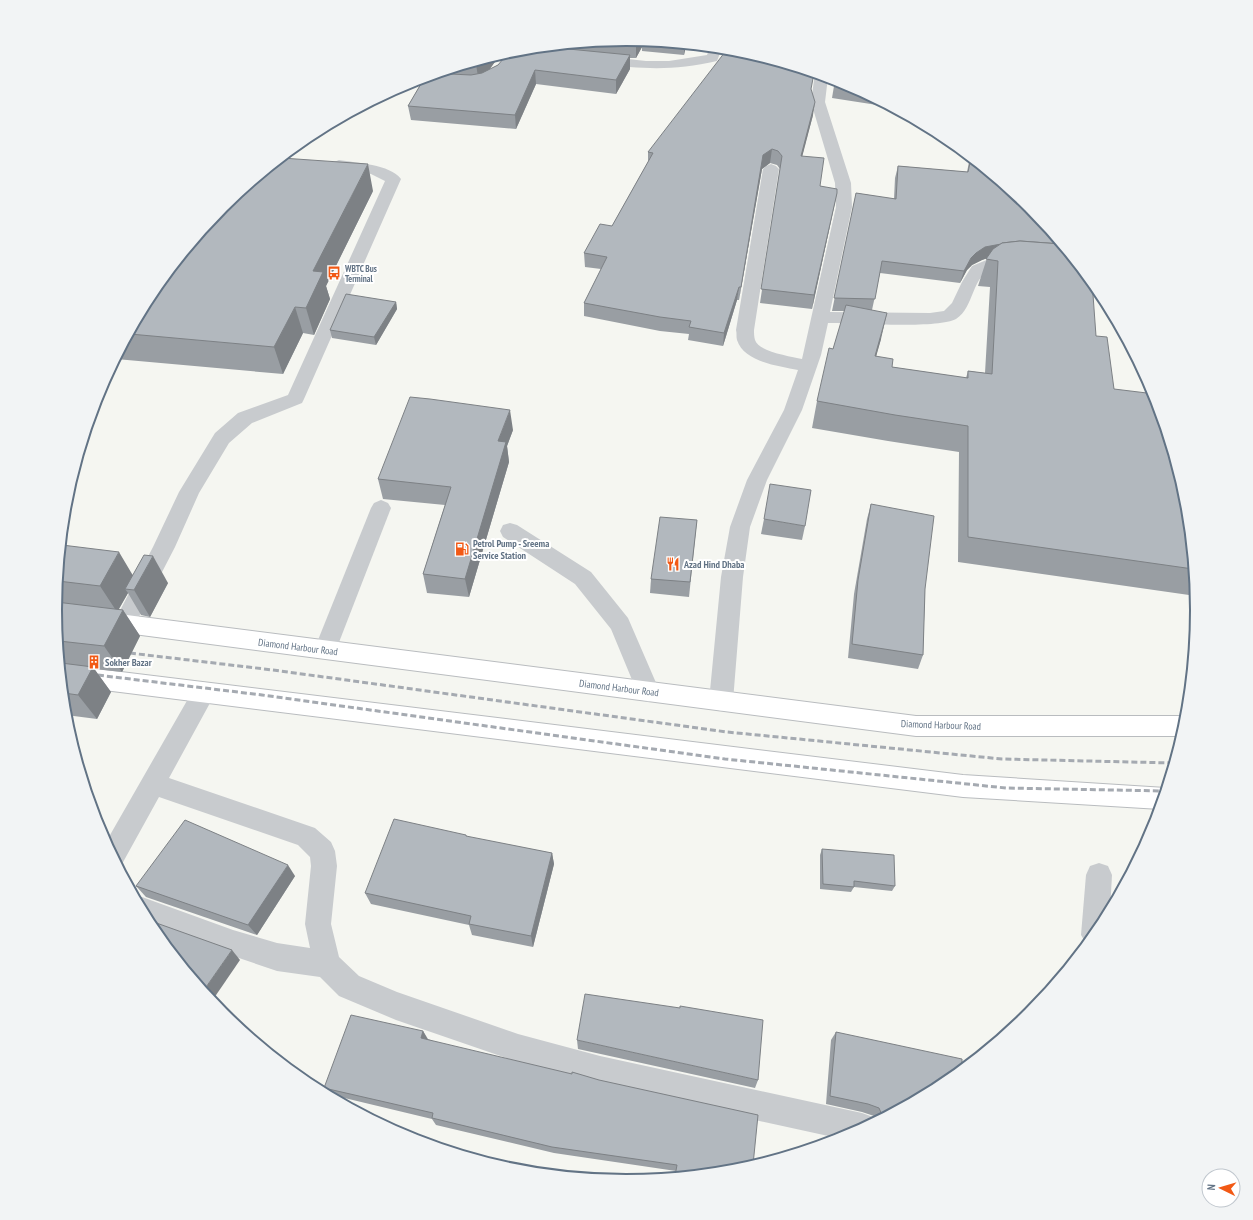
<svg xmlns="http://www.w3.org/2000/svg" width="1253" height="1220" font-family="'PT Sans Narrow',sans-serif">
<rect width="100%" height="100%" fill="#f5f6f1"/>
<g fill="none" stroke-linecap="round" stroke-linejoin="round">
<g stroke="#b9bcbf" stroke-width="2">
<g id="highway">
<polygon points="56,606 916,716 1187,716 1182,736 916,736 57,624"/>
<polygon points="72,666 963,775 1166,788 1160,809 963,797 72,686 64,683 62,673 64,669"/>
</g>
</g>
<g fill="#c8cbce" fill-rule="evenodd">
<path d="M710 47 722 48 717 61C674 71 643 69 600 64L595 63 593 60 595 57 600 56 646 61H669L707 55Z"/>
<path d="M815 73 828 77 825 102 851 183 852 207 830 312 930 313 944 311 952 303 962 282 972 266 989 259 1012 256 1018 257 1020 261 1018 265C1010 266 1001 266 994 268 971 275 975 307 956 319 938 329 853 323 828 323L821 355 802 410 767 480 750 527 743 577 733 701 729 708 721 711 713 708 709 701 721 577 730 527 747 480 784 410 798 370C778 366 744 362 737 340 736 337 737 333 736 330L763 169 766 166 771 164 776 166 779 169 754 330C754 333 754 337 755 340 759 352 790 356 802 359L836 207 835 183 811 102Z"/>
<path d="M339 160C356 163 390 164 401 179L304 399 302 403 252 423 229 443 199 493 175 547 132 630 124 633 116 630 113 624 153 547 179 492 215 433 238 413 288 395 385 181 371 174 334 168 331 165 334 162Z"/>
<polygon points="381,500 388,503 391,508 336,650 333,657 325,659 317,657 314,650 371,508 374,503"/>
<polygon points="510,523 517,525 591,572 628,618 660,692 656,699 648,702 640,699 611,629 575,584 503,537 500,531 503,525"/>
<polygon points="204,682 212,685 216,692 169,778 315,828 331,842 335,851 337,866 331,924 339,957 359,976 397,992 518,1034 600,1056 862,1113 873,1117 874,1122 842,1139 600,1086 518,1062 396,1020 339,996 320,977 277,971 233,956 151,926 137,899 142,897 233,930 277,943 310,948 305,924 311,866 310,857 298,845 159,797 122,864 118,865 106,842 196,685"/>
<polygon points="1099,863 1108,866 1112,875 1110,911 1101,927 1087,945 1081,935 1086,875 1090,866"/>
</g>
<use href="#highway" fill="#fff" fill-rule="evenodd"/>
<g stroke="#a5aab1" stroke-width="3" stroke-dasharray="6 3" stroke-linecap="butt">
<polyline points="121,652 273,670 727,732 1002,759 1174,763"/>
<polyline points="89,674 262,695 725,759 1006,788 1165,791"/>
</g>
</g>
<g fill="#999ea3" fill-rule="evenodd">
<polygon points="627,39 686,45 684,55 642,51 642,47 636,58 630,58 630,69 616,94 536,84 516,129 411,120 408,106 425,77 500,55 489,70 498,65 515,50"/>
<polygon points="845,83 890,107 832,98 834,86"/>
<polygon points="811,89 813,115 802,156 820,186 837,193 834,207 812,309 760,303 780,169 777,165 770,163 762,169 739,300 737,300 723,346 688,340 689,334 660,331 584,316 584,303 601,269 585,267 584,253 612,226 648,162 648,152"/>
<path d="M970 157 1030 206 1071 257 1096 336 1114 389 1187 499 1196 596 958 562 959 452 888 441 812 428 817 401 833 349 845 311H832L856 193 894 199 895 178 898 166 967 172ZM987 258 978 286 990 287 985 373 968 371 966 378 892 367 876 356 881 339 872 310 880 273 960 283 967 270 972 265 982 260Z"/>
<polygon points="373,191 326,286 330,299 314,335 303,333 283,374 116,359 152,293"/>
<polygon points="396,302 397,309 376,345 332,338 330,330"/>
<polygon points="513,430 507,446 509,462 469,597 427,593 423,574 445,505 383,499 378,479"/>
<polygon points="871,504 925,589 923,655 918,669 848,658 854,594 867,519"/>
<polygon points="764,519 805,526 802,540 761,534"/>
<polygon points="697,520 689,597 650,593 651,579"/>
<polygon points="62,545 133,575 168,583 150,617 141,615 128,593 119,609 119,610 123,610 140,636 122,672 94,669 111,692 97,719 66,715 56,610"/>
<polygon points="466,835 467,837 552,853 554,864 533,947 472,935 469,925 371,904 365,893"/>
<polygon points="822,849 895,886 892,891 854,887 851,892 820,889 820,855"/>
<polygon points="295,876 257,935 146,897 136,886"/>
<polygon points="423,1031 428,1039 738,1170 675,1176 676,1171 554,1153 436,1125 432,1119 332,1095 324,1088"/>
<polygon points="836,1032 962,1070 845,1138 837,1140 842,1133 848,1134 874,1119 874,1116 862,1112 826,1104 831,1040"/>
<polygon points="577,1040 758,1080 755,1088 578,1049"/>
</g>
<g fill="#7d8185">
<polygon points="638,40 642,41 642,47 636,58 636,45"/>
<polygon points="684,45 686,45 684,55"/>
<polygon points="500,55 489,70 478,77 476,64 481,60"/>
<polygon points="630,55 630,69 616,94 616,80"/>
<polygon points="535,70 536,84 516,129 515,115"/>
<polygon points="815,102 813,115 799,169 801,156"/>
<polygon points="772,149 770,163 762,169 739,300 741,287 763,155"/>
<polygon points="368,164 373,191 326,286 330,299 314,335 306,308 313,271"/>
<polygon points="837,193 834,207 812,309 814,295"/>
<polygon points="998,244 994,256 982,260 972,265 967,270 960,283 964,271 971,258 976,253 985,247"/>
<polygon points="739,287 737,300 723,346 724,333"/>
<polygon points="396,302 397,309 376,345 374,337"/>
<polygon points="295,307 303,333 283,374 274,347"/>
<polygon points="887,313 881,339 869,382 875,356"/>
<polygon points="510,410 513,430 507,446 509,462 469,597 465,579 498,441"/>
<polygon points="119,552 135,579 125,589 128,593 117,612 100,586"/>
<polygon points="153,556 168,583 150,617 134,590"/>
<polygon points="123,610 140,636 122,672 104,646"/>
<polygon points="93,667 111,692 97,719 78,695"/>
<polygon points="552,853 554,864 533,947 531,936"/>
<polygon points="288,865 295,876 257,935 248,925"/>
<polygon points="232,950 240,960 212,1001 204,990"/>
<polygon points="423,1031 428,1040 421,1038"/>
</g>
<g fill="#b2b8be" stroke="#7d8185">
<polygon points="627,39 638,40 636,45 602,41"/>
<polygon points="548,47 630,55 616,80 535,70 515,115 408,106 425,77 443,72 450,74 471,75 482,73 498,65 509,52 515,50"/>
<polygon points="725,52 765,58 814,73 811,89 815,102 801,156 824,158 820,186 837,189 837,193 814,295 761,289 782,156 778,151 772,149 763,155 741,287 739,287 724,333 689,327 691,321 660,317 584,303 607,257 584,253 600,224 612,226 653,153 648,152"/>
<polygon points="481,60 476,64 471,63"/>
<polygon points="836,80 845,83 859,90 834,86"/>
<polygon points="282,158 368,164 313,271 323,272 306,308 295,307 274,347 130,334 152,293 223,206"/>
<polygon points="971,158 1030,206 1061,244 1020,241 1002,243 1001,244 985,247 976,253 971,258 964,271 882,261 875,299 834,298 856,193 896,199 898,166 968,172"/>
<polygon points="1020,241 1061,244 1071,256 1071,257 1072,258 1092,281 1096,336 1107,337 1114,389 1155,394 1187,499 1193,569 968,537 968,426 895,415 817,401 829,348 833,349 846,305 887,313 875,356 893,359 892,367 968,378 968,371 992,374 998,261 986,259 993,249 1002,243"/>
<polygon points="346,294 396,302 374,337 330,330"/>
<polygon points="410,397 430,399 510,410 498,441 506,442 465,579 423,574 451,487 378,479"/>
<polygon points="770,484 811,490 805,526 764,519"/>
<polygon points="871,504 934,516 925,589 923,655 852,644 858,580"/>
<polygon points="660,517 697,520 690,582 651,579"/>
<polygon points="62,545 119,552 100,586 58,581"/>
<polygon points="144,555 153,556 134,590 125,589"/>
<polygon points="56,602 123,610 104,646 59,641 56,610"/>
<polygon points="61,663 93,667 78,695 64,693"/>
<polygon points="394,819 466,835 466,836 552,853 531,936 469,924 471,916 365,893"/>
<polygon points="185,820 288,865 248,925 136,886"/>
<polygon points="822,849 894,855 895,886 854,881 854,887 823,884"/>
<polygon points="148,920 232,950 204,990 152,927"/>
<polygon points="585,994 680,1008 680,1006 763,1020 758,1080 577,1040"/>
<polygon points="351,1015 423,1031 421,1038 572,1074 572,1072 599,1080 758,1115 753,1165 738,1170 675,1176 677,1165 552,1147 432,1118 433,1113 324,1088"/>
<polygon points="836,1032 962,1059 962,1070 944,1085 845,1138 842,1138 842,1133 848,1134 882,1115 879,1108 868,1104 830,1096"/>
</g>
<defs>
<g id="bus-bare" transform="scale(1.08)"><path d="M-5-6H5V4H4V6H2V4H-2V6H-4V4H-5ZM-3.5-4V0h7V-4ZM-3.5 1.2v1.5H-2V1.2ZM2 1.2v1.5H3.5V1.2Z" fill="#f25915" stroke="#fff" stroke-width="2.5" paint-order="stroke"/></g>
<g id="fuel-bare" transform="scale(1.08)"><path d="M-5.5-6h7V0h2V4h1.3V-2.5L3-4.5l.8-.8L6-3V5H2.5V1h-1V6h-7ZM-4.2-4.7v3.2H.2V-4.7Z" fill="#f25915" stroke="#fff" stroke-width="2.5" paint-order="stroke"/></g>
<g id="restaurant-bare" transform="scale(1.08)"><path d="M-5-6h1v4h1v-4h1v4h1v-4h1v5L-1.5 .5V6h-2V.5L-5-1ZM5-6V6H3V1.5H1.5Q1.5-4 5-6Z" fill="#f25915" stroke="#fff" stroke-width="2.5" paint-order="stroke"/></g>
<g id="building-bare" transform="scale(1.08)"><path d="M-4-6H4V6H1V3H-1V6H-4ZM-2.5-4.3h1.7v1.8h-1.7ZM.8-4.3h1.7v1.8H.8ZM-2.5-1h1.7V.8h-1.7ZM.8-1h1.7V.8H.8Z" fill="#f25915" stroke="#fff" stroke-width="2.5" paint-order="stroke"/></g>
</defs>
<g fill-rule="evenodd">
<use href="#bus-bare" x="334" y="273"/>
<use href="#fuel-bare" x="462" y="549"/>
<use href="#restaurant-bare" x="673" y="564"/>
<use href="#building-bare" x="94" y="662"/>
</g>
<g text-anchor="middle" dominant-baseline="central" stroke-width="4" stroke-linejoin="round" paint-order="stroke">
<g font-size="9" font-weight="bold" fill="#627385" stroke="#fff" text-anchor="start">
<text x="345" y="268">WBTC Bus<tspan x="345" dy="10">Terminal</tspan></text>
</g>
<g font-size="10" font-weight="bold" fill="#627385" stroke="#fff" text-anchor="start">
<text x="473" y="543">Petrol Pump - Sreema<tspan x="473" dy="12">Service Station</tspan></text>
<text x="684" y="564">Azad Hind Dhaba</text>
<text x="105" y="662">Sokher Bazar</text>
</g>
<g font-size="10" fill="#627385" stroke="#fff">
<text transform="translate(298 647) rotate(7)">Diamond Harbour Road</text>
<text transform="translate(619 688) rotate(7)">Diamond Harbour Road</text>
<text transform="translate(941 725) rotate(2)">Diamond Harbour Road</text>
</g>
</g>
<path d="M0 0H1253V1220H0ZM62 610a564 564 0 1 1 1128 0a564 564 0 1 1-1128 0Z" fill="#f2f4f5" fill-rule="evenodd"/>
<path fill="none" stroke="#627385" stroke-width="2" d="M62 610a564 564 0 1 1 1128 0a564 564 0 1 1-1128 0Z"/>
<g transform="translate(1221 1188) rotate(275)"><circle r="19" fill="#ffffff" stroke="#c0c7ce"/>
<path d="M0-3L7 15L0 10L-7 15Z" fill="#f25915"/>
<text y="-6" font-size="11" font-weight="bold" text-anchor="middle" fill="#627385">N</text>
</g>
</svg>
